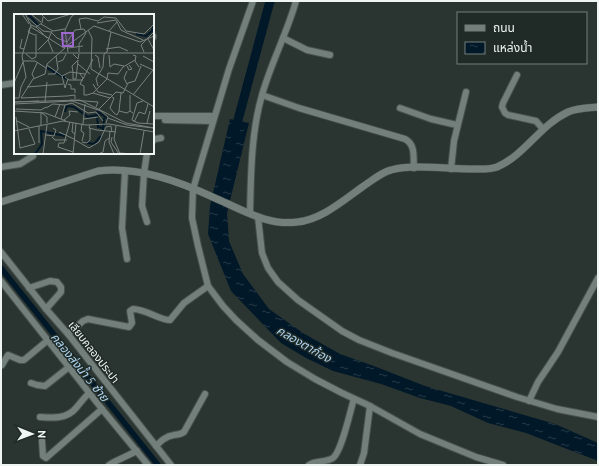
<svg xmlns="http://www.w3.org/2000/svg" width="599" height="466" font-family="Ubuntu,'Noto Sans Thai',sans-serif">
<defs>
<pattern id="water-ripples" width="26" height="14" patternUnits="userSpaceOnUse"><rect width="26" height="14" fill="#011828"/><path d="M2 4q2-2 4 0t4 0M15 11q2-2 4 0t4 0" fill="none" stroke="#263a48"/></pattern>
</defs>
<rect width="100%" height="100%" fill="#2a3531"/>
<polygon fill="url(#water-ripples)" points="230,119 249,123 227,213 229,241 243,274 269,309 303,333 340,354 374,366 425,386 555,424 598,443 598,461 526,433 488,423 451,406 420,398 381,384 333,371 306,358 281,343 231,291 208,234 210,206"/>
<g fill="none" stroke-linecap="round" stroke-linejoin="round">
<polyline stroke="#011828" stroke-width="5.5" points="1,268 158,465"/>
<polyline stroke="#011828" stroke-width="9" points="235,131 270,1"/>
<g stroke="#47504d" stroke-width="8">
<g id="minor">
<polyline points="253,1 229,69 193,189 192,218 198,246 208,286 223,306 236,320 258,340 287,362 315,379 342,393 370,406 420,434 476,457 503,465"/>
<polyline points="153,37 153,36"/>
<polyline points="283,38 307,50 330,55"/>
<polyline points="517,75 503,103 502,107 505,113 508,115 536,121 543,129"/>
<polyline points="1,85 15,83"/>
<path d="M262 95 299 108 405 139C416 145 413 157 414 168"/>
<polyline points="400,108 431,119 457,125"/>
<polyline points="153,116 214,116"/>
<polyline points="165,120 213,121"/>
<polyline points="153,141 155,139 161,138"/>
<polyline points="1,167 20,164 33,156"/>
<polyline points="451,169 454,141 466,92"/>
<polyline points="125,171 122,228 127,259"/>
<path d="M250 213C251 174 251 133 262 95 271 63 287 33 296 1"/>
<polyline points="258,217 262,253 268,268 278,282 298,300 342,331 359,340 392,353 517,397 557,409 598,417"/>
<polyline points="147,222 142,206 144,173 147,153"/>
<polyline points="1,252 46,309 68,334 171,465"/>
<polyline points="1,281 102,409 148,465"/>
<polyline points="29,288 50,281 57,282 61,287 61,292 46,309"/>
<path d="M68 334 83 321 88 319 129 327 132 323 130 311 133 309C145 309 162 321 170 320L184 303 208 286"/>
<polyline points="2,365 8,355 20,360 24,360 48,340"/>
<polyline points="31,383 37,385 45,386 69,367"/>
<polyline points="529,401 538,382 558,352 598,278"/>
<path d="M40 417C53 418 67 419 76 408 81 402 84 398 89 393"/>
<polyline points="42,441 43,456 46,458 102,409"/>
<path d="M156 446C161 441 166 436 174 435 178 434 180 435 184 432L205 394"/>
<polyline points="109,465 114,462 137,451"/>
<path d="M309 465C316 460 325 463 333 458 342 451 350 411 354 399"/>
<polyline points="360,465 364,453 370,406"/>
</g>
</g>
<g stroke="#47504d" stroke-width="8">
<path id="tertiary" d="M1 202 98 171C139 166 181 182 217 199 243 210 268 226 297 222 323 220 347 197 368 183 375 178 383 172 391 170 412 164 447 169 470 169 478 169 489 170 497 167 525 155 540 125 568 112 577 108 588 108 598 107"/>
</g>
<use href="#minor" stroke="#737f7b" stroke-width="6"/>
<use href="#tertiary" stroke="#737f7b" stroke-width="7"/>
</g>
<g text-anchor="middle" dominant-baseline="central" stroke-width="3" stroke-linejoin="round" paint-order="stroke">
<g font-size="11" fill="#eff5f3" stroke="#202b27">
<text transform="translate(94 352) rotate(52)">เลียบคลองประปา</text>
</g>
<g font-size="12" font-style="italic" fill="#aed4f1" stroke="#202b27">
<text transform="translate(304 344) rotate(30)">คลองตาก้อง</text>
<text transform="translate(80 367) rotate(51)">คลองส่งน้ำ 5 ซ้าย</text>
</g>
</g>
<g transform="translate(14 14)">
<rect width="140" height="140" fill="#2a3531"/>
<path fill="none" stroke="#011828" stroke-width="2" d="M14 0 25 12M122 20 132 22 138 17 140 11M33 54 53 65M60 93 74 103 83 101 84 113 89 114M83 97 94 105M51 98 53 92 60 93M27 117 51 122M89 117 90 104M72 129 80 130 87 122M21 140 28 130 27 116"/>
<path fill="none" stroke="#79827f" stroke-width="1" d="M8 0 15 10M17 0 27 8M27 0 34 7 57 0M14 4 29 17 37 18M83 9 102 6 107 16 113 19M27 10 39 17 51 15M17 11 22 13 28 9 29 3M17 13 50 34 80 12 126 28 140 22M22 13 33 24M16 14 14 18 21 21M67 15 65 5 72 4 84 7 90 3 102 4 112 17 130 20 140 10M74 16 78 24 77 55 140 93M95 17 103 8M37 18 43 24 53 28 61 16 70 15 72 19 65 30V38M113 19 129 26M8 25 6 34 10 35M134 25 140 36M34 26 39 38M54 34 69 32M92 35 105 33 114 37M24 36 34 26 38 17M54 38 51 16 57 3 61 0M130 38 127 31 140 18M0 39H140M12 40 18 45 22 43V20M59 40 64 45 65 40M81 41 84 43 86 54M95 41 96 53M119 41 122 42 121 47 125 53M129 42 140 48M9 47H21L32 54M44 48 49 46 52 40M64 50 76 60M126 50 139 56M33 51 48 62 56 58 71 60M113 52 115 56 118 55 115 51M96 53 100 50 110 52M113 57 110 64 113 70M59 58V65H62L64 46M59 58 58 52 64 46M34 60H41L44 55 42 42M66 60 69 64 66 70 70 72V81H73M48 62 51 74 54 65M51 63 55 66H69M20 64 18 60 23 49M69 65 79 45M93 65 94 59 104 60 109 53 121 46M0 69 9 48M54 70 57 71V75H61V79M79 70 84 78 98 81M84 72 82 65 89 53 90 40 93 38 97 18M7 73 12 63 8 42 17 11 11 0M13 73 49 70M79 79 96 84M73 81 79 79 93 65M116 81V97M119 81 139 56M53 82 61 81V85M98 83 100 84 96 94 100 99 103 101 105 97 113 99 116 97 119 99M0 84H5L7 73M7 84 19 65 31 60 33 50 51 34M7 84 53 82M56 86 71 87M71 87 84 88 82 93M129 87 123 89 118 106 124 109 140 110M0 88 25 87M0 88 66 86 112 109 140 114M31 88 33 68M0 90 58 87 87 97 94 103 92 109M51 91 58 89 74 99 82 98 89 107M32 94 39 90 51 91M2 95 27 96 32 93M85 95 102 78 109 79 114 69 121 67 127 52M0 97 31 99 52 107M105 97 107 79M27 98V111M28 99 33 103V109M2 103 6 134M41 103 46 90M94 104 113 111 140 114M47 105 51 91M70 105 84 103M50 106 56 101 55 97 64 98M3 107 15 113M56 108 50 129H45L44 133 59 138M120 108 125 98 131 100 134 90M59 109 58 118 61 120M133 109 136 97M69 110 71 90M76 111 75 114 83 116 102 118M25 112V129M102 112 100 125 106 140M0 117 49 107 72 111 95 110 140 118M96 117 95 128 100 140M45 118 60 125M32 121 40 122 42 116 39 114M38 123 41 126H53M98 123 97 128 105 140M61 126 75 134 85 128 92 113 97 112 98 118M68 127 70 119 67 117 68 110M68 128 73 129 76 126V114M6 134 21 130 15 115M106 139 119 140M29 140 33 111M59 140 62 109M84 140 89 138 91 127 95 124M126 140 130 117"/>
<path fill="#9e68cf" fill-opacity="0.15" stroke="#9e68cf" stroke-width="2" d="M48 19H59V32H49Z"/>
<rect width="140" height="140" fill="none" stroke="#eff5f3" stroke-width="2"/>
</g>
<rect width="599" height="466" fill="none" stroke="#eff5f3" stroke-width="4"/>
<rect x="457" y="12" width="130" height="52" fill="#202b27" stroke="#737c79"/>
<rect x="465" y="25" width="20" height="6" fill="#737f7b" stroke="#737c79"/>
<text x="493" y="32" font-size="12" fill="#eff5f3">ถนน</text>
<rect x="465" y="42" width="20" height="12" fill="url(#water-ripples)" stroke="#737c79"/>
<text x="493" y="52" font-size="12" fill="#eff5f3">แหล่งน้ำ</text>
<g transform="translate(32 434) rotate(91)" stroke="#202b27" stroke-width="3" paint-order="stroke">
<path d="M0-3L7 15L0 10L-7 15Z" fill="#eff5f3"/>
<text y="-6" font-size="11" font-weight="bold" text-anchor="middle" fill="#eff5f3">N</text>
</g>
</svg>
